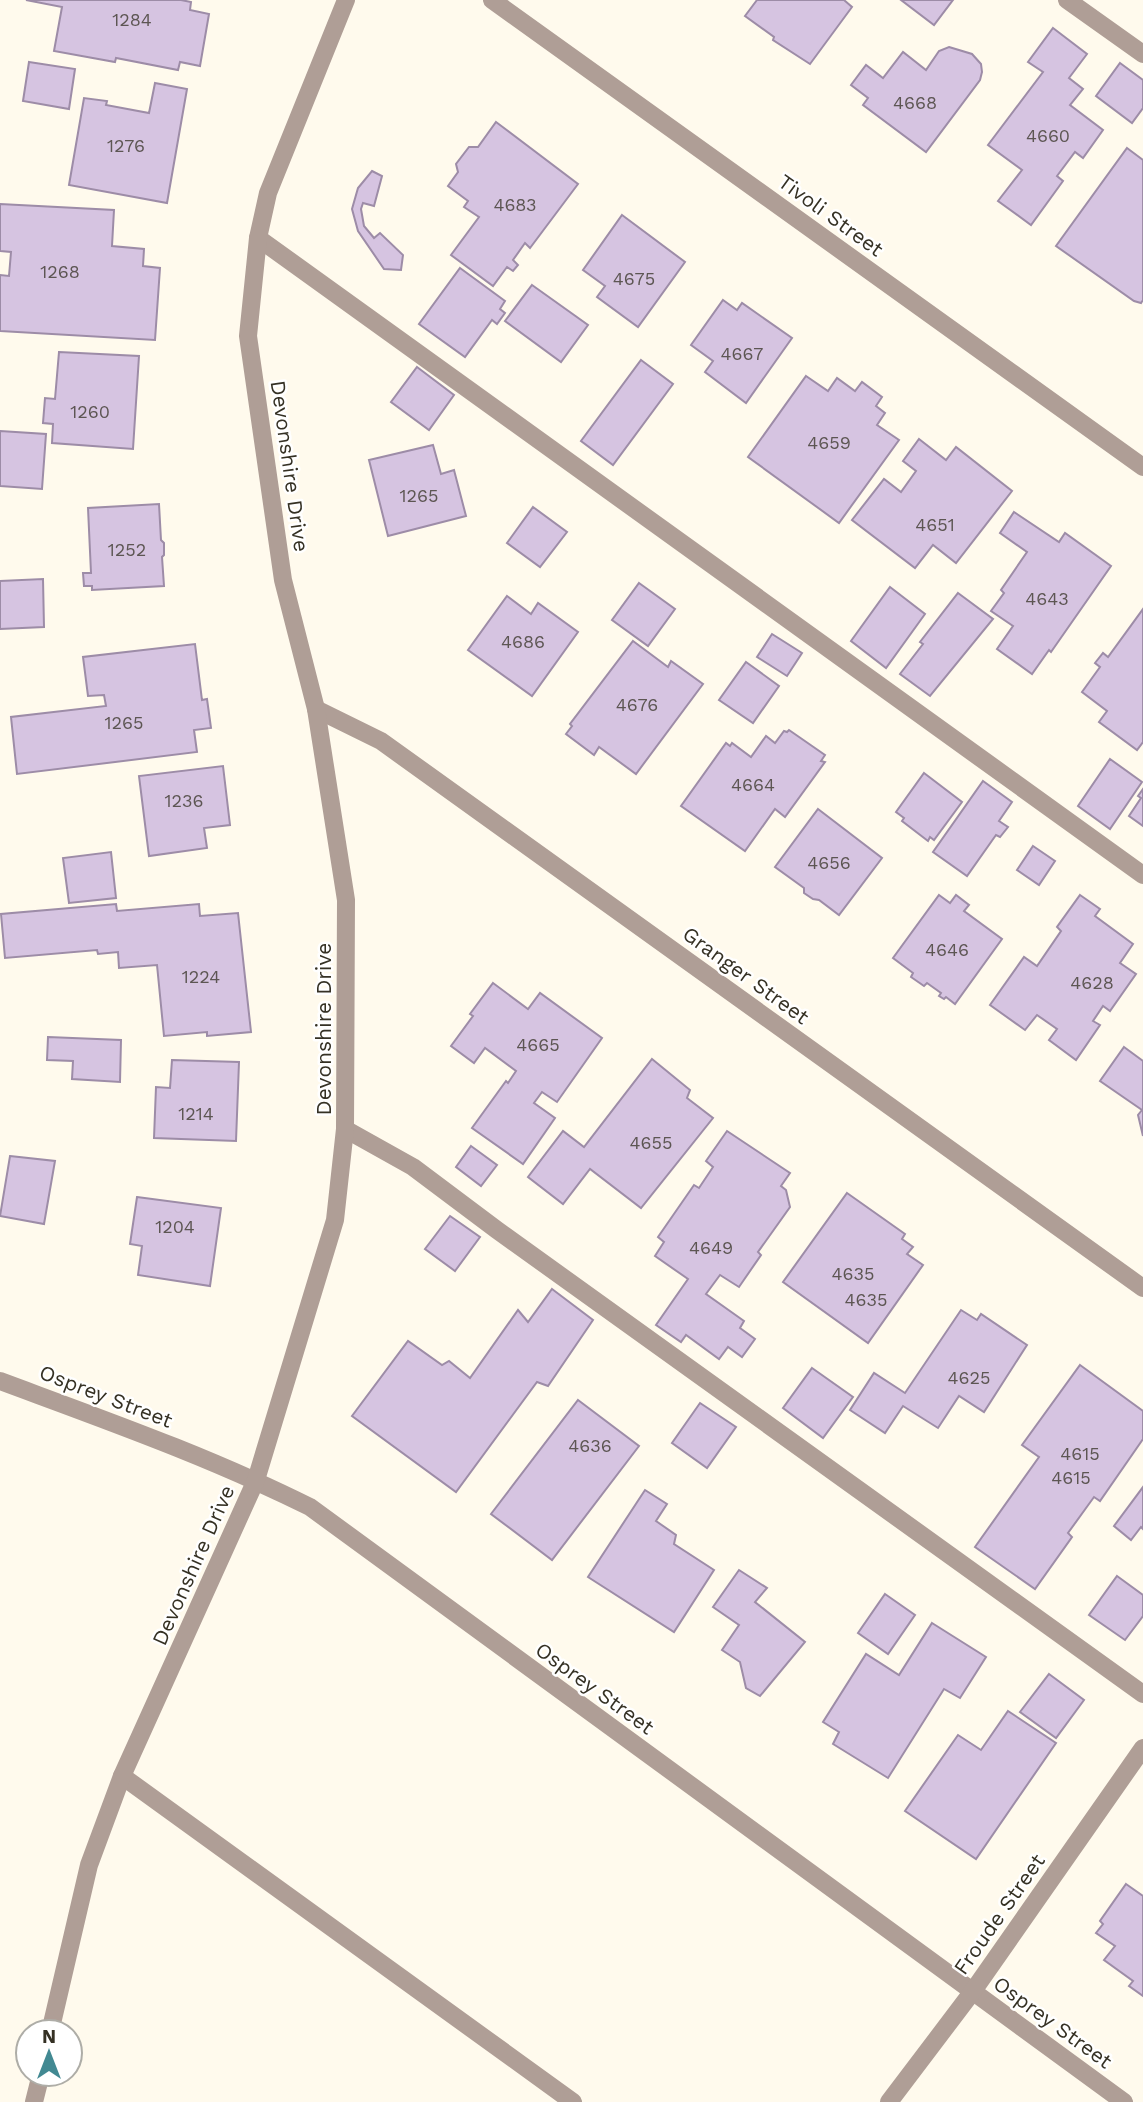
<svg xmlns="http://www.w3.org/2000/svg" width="1143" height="2102" font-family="'Work Sans',sans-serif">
<rect width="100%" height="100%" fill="#fffaed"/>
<g fill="#d6c4e1" stroke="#9d8ca7" stroke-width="2">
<polygon points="26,0 181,0 191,2 190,10 209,14 200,66 180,62 178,70 116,58 115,62 54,51 62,7"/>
<polygon points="757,0 844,0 852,7 810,64 773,40 774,37 745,16"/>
<polygon points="901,0 953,0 934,25"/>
<polygon points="1053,28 1087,54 1069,78 1083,89 1070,105 1103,130 1083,158 1075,152 1057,176 1063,181 1031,225 998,201 1022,170 988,145 1043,72 1028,62"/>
<polygon points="949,47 972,54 981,64 982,72 980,80 926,152 863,105 868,98 851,85 866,65 883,78 903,52 926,70 939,51"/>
<polygon points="29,62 75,69 69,109 23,101"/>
<polygon points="1120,63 1143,80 1143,108 1132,123 1096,96"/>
<polygon points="155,83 187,89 167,203 69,185 84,98 107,101 106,105 149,113"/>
<polygon points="496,122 578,184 530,248 525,243 513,260 518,265 513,271 507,267 493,286 451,255 479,217 464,207 468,201 448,186 458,172 456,164 469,147 478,147"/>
<polygon points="1127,148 1143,160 1143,300 1141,303 1134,301 1056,246"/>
<polygon points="372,171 382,176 374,206 363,203 361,209 364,226 374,238 380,233 403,255 401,270 384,269 358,231 352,209 358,188"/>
<polygon points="0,204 114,210 112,246 144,249 143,266 160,268 155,340 0,331 0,275 9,276 11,252 0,251"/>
<polygon points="622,215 685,262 638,327 597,297 605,286 583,270"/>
<polygon points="460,268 505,301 500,309 505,313 497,324 492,320 465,357 419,324"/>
<polygon points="532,285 588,325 561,362 505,321"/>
<polygon points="723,300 737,310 742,303 792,338 746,403 705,372 713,361 691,345"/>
<polygon points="59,352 139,356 133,449 52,443 53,424 43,423 45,398 55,399"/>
<polygon points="641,360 673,384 613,465 581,441"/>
<polygon points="417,367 454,395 429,430 391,402"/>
<polygon points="806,376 828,391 837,378 855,391 862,382 882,397 876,406 885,413 877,425 899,440 839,523 748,457"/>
<polygon points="0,431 46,434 42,489 0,486"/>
<polygon points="919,439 946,460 956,447 1012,491 956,563 933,545 915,568 852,520 884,479 901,492 916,471 903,461"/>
<polygon points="433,445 441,474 454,470 466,516 388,536 369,460"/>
<polygon points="159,504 161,540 164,543 164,555 162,557 164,586 92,590 92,586 84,586 83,573 91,573 88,508"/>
<polygon points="533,507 567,532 540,567 507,543"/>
<polygon points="1014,512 1059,542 1065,533 1111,566 1051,652 1049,650 1032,674 997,649 1013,626 991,611 1004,593 1001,590 1027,552 1000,533"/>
<polygon points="43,579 44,627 0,629 0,581"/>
<polygon points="639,583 675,609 648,646 612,620"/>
<polygon points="890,587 925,614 886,668 851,641"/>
<polygon points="958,593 993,619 930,696 900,674 923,644 920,642"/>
<polygon points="507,596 531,614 538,603 578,632 532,696 468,650"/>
<polygon points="1143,609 1143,742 1137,750 1099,722 1107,711 1082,692 1100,667 1095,663 1103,653 1108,657"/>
<polygon points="772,634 802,653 787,676 757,657"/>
<polygon points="633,641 668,667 671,661 703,684 636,774 599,747 594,755 566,734 572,726 570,724"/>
<polygon points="195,644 202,700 207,699 211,728 194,730 197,752 17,774 11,717 106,706 104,695 88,696 83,657"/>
<polygon points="746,662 779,686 753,723 719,700"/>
<polygon points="789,730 825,755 821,761 825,762 785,817 775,809 745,851 681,806 726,743 730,746 732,743 751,757 766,736 775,743 784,731 787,732"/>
<polygon points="1110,759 1142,782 1110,829 1078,806"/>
<polygon points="223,766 230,825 204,828 207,848 149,856 139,776"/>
<polygon points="924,773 962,802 934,840 930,837 928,841 902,821 904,818 896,812"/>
<polygon points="983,781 1012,802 999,821 1008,827 1000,837 996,835 967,876 933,852"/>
<polygon points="1143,789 1143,826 1129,816 1141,798 1138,796"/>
<polygon points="818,809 882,858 839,915 819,900 813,899 804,893 804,888 775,867"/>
<polygon points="1033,846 1055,861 1039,885 1017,870"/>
<polygon points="111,852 116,898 69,903 63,858"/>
<polygon points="939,895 950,903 956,895 969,905 964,911 1002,939 955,1004 946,997 944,999 939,996 941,993 927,983 924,986 911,977 913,973 893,958"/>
<polygon points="1080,895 1100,909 1095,916 1133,944 1120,963 1136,974 1110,1011 1103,1006 1093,1021 1100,1025 1076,1060 1049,1040 1057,1029 1037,1015 1025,1030 990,1005 1024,957 1037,966 1061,931 1057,927"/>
<polygon points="116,904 117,911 199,904 200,916 238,913 251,1032 207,1036 207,1032 164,1036 157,965 119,968 118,952 98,954 97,950 5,958 1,914"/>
<polygon points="493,983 528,1009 540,993 602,1038 557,1102 542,1092 534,1103 555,1118 523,1164 472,1128 506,1081 508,1083 516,1071 485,1048 474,1063 451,1046 473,1016 470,1014"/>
<polygon points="48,1037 121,1040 120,1082 72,1079 73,1061 47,1060"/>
<polygon points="1124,1047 1143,1061 1143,1136 1138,1115 1142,1110 1100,1081"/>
<polygon points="652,1059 690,1090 687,1098 713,1118 641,1208 590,1169 563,1204 528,1177 563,1131 584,1147"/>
<polygon points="172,1060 239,1062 236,1141 154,1138 156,1087 170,1088"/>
<polygon points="727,1131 790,1173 781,1186 786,1190 790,1207 758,1252 761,1255 739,1287 720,1275 706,1294 744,1321 740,1328 755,1339 742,1357 728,1347 719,1359 686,1335 681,1342 656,1325 688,1279 655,1256 664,1242 658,1237 694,1185 699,1188 713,1167 706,1161"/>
<polygon points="471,1146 497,1165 481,1186 456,1167"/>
<polygon points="10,1156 55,1161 44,1224 0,1216"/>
<polygon points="847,1193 905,1234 902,1239 913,1247 907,1254 923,1265 868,1343 783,1282"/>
<polygon points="137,1197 221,1208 210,1286 138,1275 142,1246 130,1244"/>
<polygon points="450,1216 480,1237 455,1271 425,1249"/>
<polygon points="552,1289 593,1320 548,1386 537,1382 456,1492 352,1416 408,1341 442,1365 449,1361 470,1378 518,1310 528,1322"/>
<polygon points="961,1310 977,1320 981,1314 1027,1345 984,1412 959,1396 938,1428 903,1406 885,1433 850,1410 874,1373 905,1393"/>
<polygon points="1080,1365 1143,1411 1143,1439 1100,1501 1094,1497 1068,1533 1072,1537 1035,1589 975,1547 1039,1457 1022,1445"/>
<polygon points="812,1368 853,1397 823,1438 783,1408"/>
<polygon points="578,1400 639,1446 552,1560 491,1514"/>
<polygon points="700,1403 736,1427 707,1468 672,1443"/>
<polygon points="1143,1487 1143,1529 1141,1527 1131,1540 1114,1526"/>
<polygon points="645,1490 667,1504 656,1521 676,1535 674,1544 714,1570 674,1632 588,1577"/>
<polygon points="739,1570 767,1588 755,1602 805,1642 760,1696 746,1688 740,1662 722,1650 739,1625 713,1607"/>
<polygon points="1117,1576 1143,1595 1143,1616 1125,1640 1089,1615"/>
<polygon points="885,1594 915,1615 888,1654 858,1633"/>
<polygon points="932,1623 986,1657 960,1698 944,1689 888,1778 833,1744 839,1732 823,1722 866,1654 899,1675"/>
<polygon points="1049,1674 1084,1700 1056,1738 1020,1712"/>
<polygon points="1008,1711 1056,1743 976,1859 905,1811 958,1735 981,1750"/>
<polygon points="1126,1884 1143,1896 1143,1996 1129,1986 1133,1981 1104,1960 1115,1946 1096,1933 1103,1924 1100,1921"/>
</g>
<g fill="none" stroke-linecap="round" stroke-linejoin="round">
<g stroke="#af9e96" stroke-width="18">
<polyline points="1067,0 1143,54"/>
<polyline points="258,238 1143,875"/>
<polyline points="345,1129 413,1167 497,1230 1143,1694"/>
<polyline points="122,1776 573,2102"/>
</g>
<g stroke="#af9e96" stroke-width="18">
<polyline points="492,0 1143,467"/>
<polyline points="316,709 381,741 1143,1288"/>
<path d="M0 1381C105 1420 210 1457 310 1507L1124 2102"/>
<polyline points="50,2032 89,1865 122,1776 256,1480 335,1220 345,1129 346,900 316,709 283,580 248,336 258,238 268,193 346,0"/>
<polyline points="34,2102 41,2074"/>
<polyline points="889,2102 973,1991 1143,1748"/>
</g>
</g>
<g text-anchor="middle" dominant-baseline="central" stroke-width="5" stroke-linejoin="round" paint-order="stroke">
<g font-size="18" fill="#5d5653">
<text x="132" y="19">1284</text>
<text x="915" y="102">4668</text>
<text x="1048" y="135">4660</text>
<text x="126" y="145">1276</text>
<text x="515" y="204">4683</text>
<text x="60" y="271">1268</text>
<text x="634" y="278">4675</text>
<text x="742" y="353">4667</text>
<text x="90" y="411">1260</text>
<text x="829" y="442">4659</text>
<text x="419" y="495">1265</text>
<text x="935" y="524">4651</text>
<text x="127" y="549">1252</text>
<text x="1047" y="598">4643</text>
<text x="523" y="641">4686</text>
<text x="637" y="704">4676</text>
<text x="124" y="722">1265</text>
<text x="753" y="784">4664</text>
<text x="184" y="800">1236</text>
<text x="829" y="862">4656</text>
<text x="947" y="949">4646</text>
<text x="201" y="976">1224</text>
<text x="1092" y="982">4628</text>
<text x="538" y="1044">4665</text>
<text x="196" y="1113">1214</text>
<text x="651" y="1142">4655</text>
<text x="175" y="1226">1204</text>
<text x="711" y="1247">4649</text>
<text x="853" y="1273">4635</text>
<text x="866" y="1299">4635</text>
<text x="969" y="1377">4625</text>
<text x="590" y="1445">4636</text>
<text x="1080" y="1453">4615</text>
<text x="1071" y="1477">4615</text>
</g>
<g font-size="21" fill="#353124" stroke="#fff">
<text transform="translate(831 215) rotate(36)">Tivoli Street</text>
<text transform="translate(290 466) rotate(82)">Devonshire Drive</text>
<text transform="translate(746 975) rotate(36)">Granger Street</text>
<text transform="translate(323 1029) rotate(-90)">Devonshire Drive</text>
<text transform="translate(106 1396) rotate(21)">Osprey Street</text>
<text transform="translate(193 1565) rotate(-66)">Devonshire Drive</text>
<text transform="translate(595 1688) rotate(36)">Osprey Street</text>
<text transform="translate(999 1914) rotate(-55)">Froude Street</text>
<text transform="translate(1053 2022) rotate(36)">Osprey Street</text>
</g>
</g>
<g transform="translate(49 2053)"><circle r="33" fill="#ffffff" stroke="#aeada7" stroke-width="2"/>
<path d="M0-5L12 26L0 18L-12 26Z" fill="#428992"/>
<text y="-10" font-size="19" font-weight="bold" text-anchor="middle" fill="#353124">N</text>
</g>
</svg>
